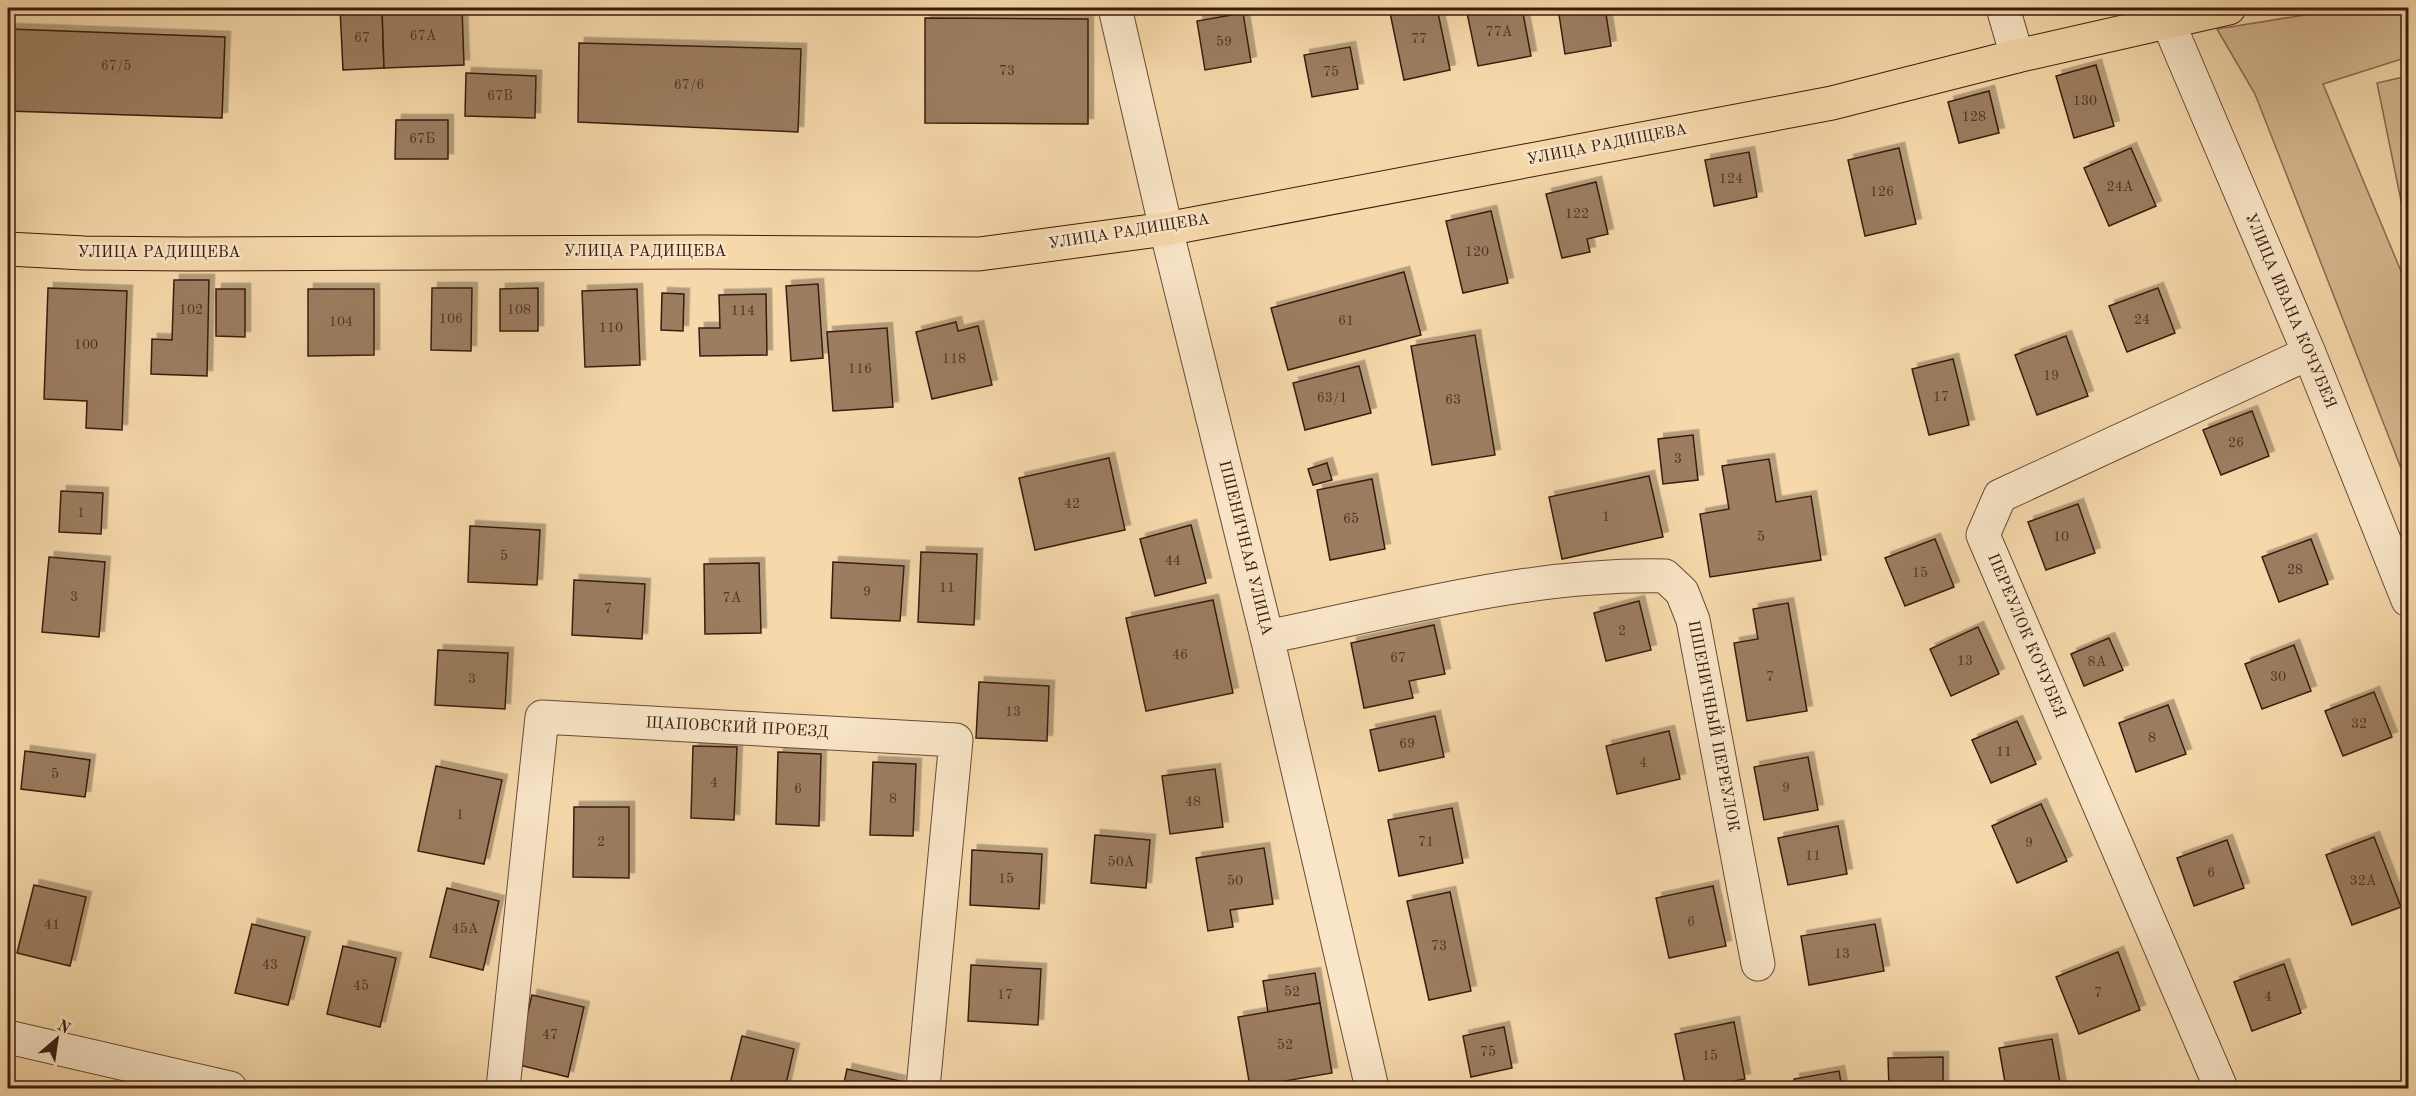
<svg xmlns="http://www.w3.org/2000/svg" width="2416" height="1096" font-family="'Old Standard TT',serif">
<defs>
<filter id="shadow"><feDropShadow dx="5.5" dy="-5.5" stdDeviation="0" flood-color="#0004"/></filter>
</defs>
<rect width="100%" height="100%" fill="#f6d8aa"/>
<filter id="stains"><feTurbulence type="fractalNoise" baseFrequency=".00333" numOctaves="4"/><feColorMatrix values="0 0 0 0 .2 0 0 0 0 .09 0 0 0 0 .02 0 0 0 .5 -.17"/></filter>
<radialGradient id="worn" r=".72"><stop offset=".6" stop-color="#630" stop-opacity="0"/><stop offset="1" stop-color="#630" stop-opacity=".3"/></radialGradient>
<g fill="#d6b890" stroke="#886a50" stroke-width="1.5">
<polygon points="2348,8 2408,8 2408,57 2323,84 2408,288 2408,486 2255,94 2217,29"/>
<polygon points="2408,76 2408,235 2377,83"/>
</g>
<g fill="#9c7d60" stroke="#3a1b0f" stroke-width="1.5" filter="url(#shadow)">
<polygon points="340,8 382,8 384,68 343,70"/>
<polygon points="382,8 462,8 464,65 384,68"/>
<polygon points="1389,8 1437,8 1450,70 1404,80"/>
<polygon points="1466,8 1522,8 1531,56 1478,66"/>
<polygon points="1558,8 1605,8 1611,46 1565,54"/>
<polygon points="1243,13 1251,62 1205,70 1197,21"/>
<polygon points="925,18 1088,19 1088,124 925,123"/>
<polygon points="10,29 225,37 222,118 8,111"/>
<polygon points="579,43 801,49 798,132 578,122"/>
<polygon points="1350,47 1358,89 1312,97 1304,55"/>
<polygon points="2096,65 2114,126 2074,138 2056,76"/>
<polygon points="466,73 536,76 535,118 465,116"/>
<polygon points="1989,91 1999,133 1959,143 1948,102"/>
<polygon points="396,120 448,120 448,159 395,159"/>
<polygon points="1899,148 1916,224 1865,236 1848,160"/>
<polygon points="2131,148 2156,206 2109,226 2084,168"/>
<polygon points="1749,152 1757,197 1714,206 1705,160"/>
<polygon points="1596,182 1608,234 1587,239 1590,252 1562,258 1546,194"/>
<polygon points="1491,211 1508,283 1463,293 1446,221"/>
<polygon points="1404,272 1421,335 1288,370 1271,308"/>
<polygon points="174,280 209,280 207,376 151,374 152,339 172,340"/>
<polygon points="818,284 823,358 791,361 786,286"/>
<polygon points="48,288 127,291 122,430 86,428 87,401 44,399"/>
<polygon points="432,288 472,288 471,351 431,350"/>
<polygon points="538,288 538,331 500,331 500,289"/>
<polygon points="2158,288 2175,333 2127,352 2109,306"/>
<polygon points="216,289 245,289 245,337 216,336"/>
<polygon points="308,289 374,289 374,355 308,356"/>
<polygon points="637,289 640,365 585,367 582,291"/>
<polygon points="662,293 684,294 683,331 661,330"/>
<polygon points="766,294 767,355 700,356 699,328 720,328 719,295"/>
<polygon points="956,322 958,331 978,326 992,385 932,399 916,332"/>
<polygon points="887,328 893,407 833,411 827,332"/>
<polygon points="1475,335 1495,455 1432,465 1411,346"/>
<polygon points="2066,336 2088,396 2037,415 2015,355"/>
<polygon points="1953,359 1969,425 1929,435 1912,369"/>
<polygon points="1359,366 1371,413 1305,430 1293,383"/>
<polygon points="2252,411 2269,456 2221,475 2203,430"/>
<polygon points="1693,435 1698,480 1663,484 1658,439"/>
<polygon points="1109,458 1125,530 1035,550 1019,478"/>
<polygon points="1769,459 1776,502 1811,496 1821,560 1710,577 1700,514 1729,509 1722,466"/>
<polygon points="1327,463 1332,480 1313,485 1308,469"/>
<polygon points="1649,476 1663,537 1562,559 1549,497"/>
<polygon points="1372,479 1385,549 1330,560 1317,490"/>
<polygon points="61,491 103,493 101,534 59,532"/>
<polygon points="2078,504 2095,553 2046,570 2028,522"/>
<polygon points="1191,525 1206,583 1155,596 1140,539"/>
<polygon points="470,526 540,530 537,585 468,582"/>
<polygon points="1935,539 1954,587 1905,606 1885,558"/>
<polygon points="2311,539 2328,584 2279,602 2262,557"/>
<polygon points="921,552 977,554 974,625 918,622"/>
<polygon points="49,557 105,562 99,637 42,632"/>
<polygon points="833,562 904,566 900,621 831,618"/>
<polygon points="759,563 761,633 705,634 704,564"/>
<polygon points="574,580 645,584 642,639 572,635"/>
<polygon points="1213,600 1233,693 1146,711 1126,618"/>
<polygon points="1639,601 1651,650 1606,661 1594,613"/>
<polygon points="1788,603 1807,711 1747,721 1734,643 1758,639 1753,609"/>
<polygon points="1434,625 1445,674 1409,681 1413,698 1364,708 1351,643"/>
<polygon points="1978,627 1999,674 1951,696 1930,649"/>
<polygon points="2109,638 2123,670 2084,686 2071,654"/>
<polygon points="2294,645 2311,691 2262,709 2245,664"/>
<polygon points="438,650 508,653 505,709 435,705"/>
<polygon points="979,682 1049,686 1047,741 976,738"/>
<polygon points="2374,692 2392,737 2343,756 2325,711"/>
<polygon points="2168,705 2186,754 2136,772 2119,723"/>
<polygon points="1435,716 1444,757 1379,771 1370,730"/>
<polygon points="2017,721 2036,764 1991,783 1972,740"/>
<polygon points="1669,731 1680,779 1617,794 1606,746"/>
<polygon points="693,746 737,747 734,820 691,818"/>
<polygon points="25,751 90,760 85,797 21,789"/>
<polygon points="778,752 821,754 819,826 776,824"/>
<polygon points="1808,757 1818,810 1764,820 1754,767"/>
<polygon points="873,762 916,764 913,836 870,835"/>
<polygon points="436,766 502,780 484,864 418,851"/>
<polygon points="1215,769 1223,827 1170,834 1162,776"/>
<polygon points="2041,804 2067,861 2017,883 1992,826"/>
<polygon points="574,807 629,807 629,878 573,877"/>
<polygon points="1452,808 1463,863 1399,876 1388,820"/>
<polygon points="1838,826 1847,874 1788,885 1778,838"/>
<polygon points="1095,835 1150,840 1146,888 1091,883"/>
<polygon points="2374,837 2401,907 2352,925 2326,855"/>
<polygon points="2227,840 2244,888 2194,906 2177,858"/>
<polygon points="1264,848 1273,904 1230,910 1233,927 1208,931 1196,858"/>
<polygon points="972,850 1042,854 1039,909 970,905"/>
<polygon points="34,885 86,897 70,966 17,953"/>
<polygon points="1713,886 1726,946 1669,958 1656,898"/>
<polygon points="447,888 499,901 483,970 430,957"/>
<polygon points="1450,892 1471,991 1429,1000 1407,901"/>
<polygon points="252,924 305,937 288,1005 235,993"/>
<polygon points="1875,924 1884,971 1809,985 1801,936"/>
<polygon points="343,946 396,958 380,1027 327,1014"/>
<polygon points="2118,952 2140,1010 2079,1034 2056,977"/>
<polygon points="2284,964 2301,1013 2252,1031 2234,982"/>
<polygon points="971,965 1041,969 1038,1025 968,1021"/>
<polygon points="1315,973 1320,1003 1268,1012 1263,981"/>
<polygon points="532,995 584,1007 568,1077 515,1064"/>
<polygon points="1320,1003 1332,1073 1250,1087 1238,1017"/>
<polygon points="1734,1022 1745,1079 1699,1088 1686,1088 1675,1034"/>
<polygon points="1504,1027 1512,1068 1471,1077 1463,1036"/>
<polygon points="742,1036 794,1049 785,1088 729,1088"/>
<polygon points="2052,1039 2061,1088 2006,1088 1999,1048"/>
<polygon points="1943,1057 1943,1088 1889,1088 1888,1058"/>
<polygon points="847,1069 900,1081 898,1088 843,1088"/>
<polygon points="1839,1071 1842,1088 1796,1088 1794,1079"/>
</g>
<g fill="none" stroke-linecap="round" stroke-linejoin="round">
<g stroke="#694a36" stroke-width="35">
<g id="minor">
<polyline points="1115,8 1166,229 1267,637 1372,1088"/>
<polyline points="2003,8 2017,56"/>
<polyline points="2168,22 2309,353 2408,600"/>
<path d="M1267 637C1399 610 1531 573 1665 576L1682 592 1693 620 1758 964"/>
<polyline points="8,1037 230,1088"/>
<polyline points="503,1088 542,717 956,740 923,1088"/>
<polyline points="2221,1088 1983,535 2000,496 2309,353"/>
</g>
</g>
<g stroke="#3a1b0f" stroke-width="35">
<polyline id="major" points="8,249 84,253 187,254 706,252 979,254 1166,229 1832,103 2017,56 2229,8"/>
</g>
<use href="#minor" stroke="#f9e6c8" stroke-width="33"/>
<use href="#major" stroke="#f6d8aa" stroke-width="33"/>
</g>
<g text-anchor="middle" dominant-baseline="central" stroke-width="5" stroke-linejoin="round" paint-order="stroke">
<g font-size="14" fill="#523423">
<text x="1499" y="32">77А</text>
<text x="423" y="36">67А</text>
<text x="362" y="38">67</text>
<text x="1419" y="39">77</text>
<text x="1224" y="42">59</text>
<text x="116" y="66">67/5</text>
<text x="1007" y="71">73</text>
<text x="1331" y="72">75</text>
<text x="689" y="85">67/6</text>
<text x="500" y="96">67В</text>
<text x="2085" y="101">130</text>
<text x="1974" y="117">128</text>
<text x="422" y="139">67Б</text>
<text x="1731" y="179">124</text>
<text x="2120" y="187">24А</text>
<text x="1882" y="192">126</text>
<text x="1577" y="214">122</text>
<text x="1477" y="252">120</text>
<text x="191" y="310">102</text>
<text x="519" y="310">108</text>
<text x="743" y="311">114</text>
<text x="451" y="319">106</text>
<text x="2142" y="320">24</text>
<text x="1346" y="321">61</text>
<text x="341" y="322">104</text>
<text x="611" y="328">110</text>
<text x="86" y="345">100</text>
<text x="954" y="359">118</text>
<text x="860" y="369">116</text>
<text x="2051" y="376">19</text>
<text x="1941" y="397">17</text>
<text x="1332" y="398">63/1</text>
<text x="1453" y="400">63</text>
<text x="2236" y="443">26</text>
<text x="1678" y="459">3</text>
<text x="1072" y="504">42</text>
<text x="81" y="513">1</text>
<text x="1606" y="517">1</text>
<text x="1351" y="519">65</text>
<text x="1761" y="537">5</text>
<text x="2061" y="537">10</text>
<text x="504" y="556">5</text>
<text x="1173" y="561">44</text>
<text x="2295" y="570">28</text>
<text x="1920" y="573">15</text>
<text x="947" y="588">11</text>
<text x="867" y="592">9</text>
<text x="74" y="597">3</text>
<text x="732" y="598">7А</text>
<text x="608" y="609">7</text>
<text x="1622" y="631">2</text>
<text x="1180" y="655">46</text>
<text x="1398" y="658">67</text>
<text x="1965" y="661">13</text>
<text x="2097" y="662">8А</text>
<text x="1770" y="677">7</text>
<text x="2278" y="677">30</text>
<text x="472" y="679">3</text>
<text x="1013" y="712">13</text>
<text x="2359" y="724">32</text>
<text x="2152" y="738">8</text>
<text x="1407" y="744">69</text>
<text x="2004" y="752">11</text>
<text x="1643" y="763">4</text>
<text x="55" y="774">5</text>
<text x="714" y="783">4</text>
<text x="1786" y="788">9</text>
<text x="798" y="789">6</text>
<text x="893" y="799">8</text>
<text x="1193" y="802">48</text>
<text x="460" y="815">1</text>
<text x="601" y="842">2</text>
<text x="1426" y="842">71</text>
<text x="2029" y="843">9</text>
<text x="1813" y="856">11</text>
<text x="1121" y="862">50А</text>
<text x="2211" y="873">6</text>
<text x="1006" y="879">15</text>
<text x="1235" y="881">50</text>
<text x="2363" y="881">32А</text>
<text x="1691" y="922">6</text>
<text x="52" y="925">41</text>
<text x="465" y="929">45А</text>
<text x="1439" y="946">73</text>
<text x="1842" y="954">13</text>
<text x="270" y="965">43</text>
<text x="361" y="986">45</text>
<text x="1292" y="992">52</text>
<text x="2098" y="993">7</text>
<text x="1005" y="995">17</text>
<text x="2268" y="997">4</text>
<text x="550" y="1035">47</text>
<text x="1285" y="1045">52</text>
<text x="1488" y="1052">75</text>
<text x="1710" y="1056">15</text>
</g>
<g font-size="16" fill="#3a1b0f" stroke="#f9e6c8">
<text transform="translate(1607 145) rotate(-11)">УЛИЦА РАДИЩЕВА</text>
<text transform="translate(1129 232) rotate(-9)">УЛИЦА РАДИЩЕВА</text>
<text x="645" y="252">УЛИЦА РАДИЩЕВА</text>
<text x="159" y="253">УЛИЦА РАДИЩЕВА</text>
<text transform="translate(2290 311) rotate(67)">УЛИЦА ИВАНА КОЧУБЕЯ</text>
<text transform="translate(1245 548) rotate(76)">ПШЕНИЧНАЯ УЛИЦА</text>
<text transform="translate(2026 636) rotate(67)">ПЕРЕУЛОК КОЧУБЕЯ</text>
<text transform="translate(1713 726) rotate(79)">ПШЕНИЧНЫЙ ПЕРЕУЛОК</text>
<text transform="translate(737 728) rotate(3)">ЩАПОВСКИЙ ПРОЕЗД</text>
</g>
</g>
<rect width="2416" height="1096" fill="none" stroke="#f6d8aa" stroke-width="30"/>
<rect x="9" y="9" width="2398" height="1078" fill="none" stroke="#3a1b0f" stroke-width="3"/>
<rect x="15" y="15" width="2386" height="1066" fill="none" stroke="#3a1b0f" stroke-width="1.5"/>
<g transform="translate(57 1039) rotate(29)" stroke="#f9e6c8" stroke-width="4.5" paint-order="stroke">
<path d="M0-4.5L10 22L0 15L-10 22Z" fill="#3a1b0f"/>
<text y="-9" font-size="16" font-weight="bold" text-anchor="middle" fill="#3a1b0f">N</text>
</g>
<rect width="100%" height="100%" filter="url(#stains)"/>
<rect width="100%" height="100%" fill="url(#worn)"/>
</svg>
